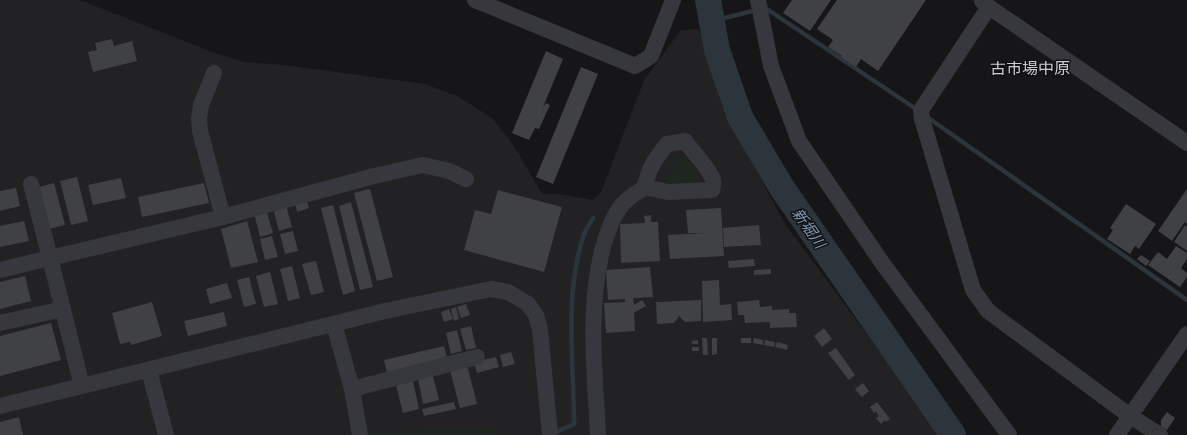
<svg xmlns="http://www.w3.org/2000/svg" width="1187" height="435" font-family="Poppins,'Noto Sans JP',sans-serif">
<rect width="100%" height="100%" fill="#161618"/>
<polygon fill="#222225" points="0,0 80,0 215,53 244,62 284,65 425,84 459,97 492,118 514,146 542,194 559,194 593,200 601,192 645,78 648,75 681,30 698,29 704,39 722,106 785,224 931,421 947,435 0,435"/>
<g fill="#1e261f">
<polygon points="686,156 700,177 697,182 685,186 669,185 665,178 674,168 676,158"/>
<polygon points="496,426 497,435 369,435 369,433"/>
</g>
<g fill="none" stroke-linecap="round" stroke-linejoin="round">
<g stroke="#2c353c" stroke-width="4.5">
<polyline points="764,7 919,111"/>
<polyline points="712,21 757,10"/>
<polyline points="927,117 1187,300"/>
<path d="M552 434 574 424C574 360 564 299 583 237 585 230 590 224 593 218"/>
</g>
<polyline stroke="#2c353c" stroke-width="26" points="708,0 717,50 740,117 782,188 953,435"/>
</g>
<g fill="#404145">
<polygon points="792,0 831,0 810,31 783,13"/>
<polygon points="837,0 926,0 878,71 861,59 856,67 841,57 842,56 828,47 833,40 817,29"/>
<polygon points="112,39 114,46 132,41 137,61 93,72 88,52 97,50 95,43"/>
<polygon points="546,51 563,59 543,107 546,103 550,105 539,129 535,128 529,140 512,133"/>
<polygon points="581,67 598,74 553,184 536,177"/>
<polygon points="77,177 88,221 71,225 60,181"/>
<polygon points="121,178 126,198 93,205 88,185"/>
<polygon points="54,183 65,225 49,229 39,187"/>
<polygon points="204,183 209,203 142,217 138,197"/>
<polygon points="16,188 20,206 0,211 0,191"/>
<polygon points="370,189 393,277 377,281 354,193"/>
<polygon points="1187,189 1187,224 1185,222 1172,241 1158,231"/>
<polygon points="498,190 562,207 544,272 464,250 475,210 491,214"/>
<polygon points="305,194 309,208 297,212 294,198"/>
<polygon points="285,201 292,227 279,231 272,204"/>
<polygon points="351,202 373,287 360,290 339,206"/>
<polygon points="1126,204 1156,224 1139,249 1135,246 1130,254 1107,239 1113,230 1110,228"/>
<polygon points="333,205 355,291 343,295 321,208"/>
<polygon points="265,206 273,233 260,237 253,209"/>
<polygon points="721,208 724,256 670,259 668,235 706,233 688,233 686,210"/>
<polygon points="651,215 651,222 658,222 660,261 621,263 620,224 645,223 644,216"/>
<polygon points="24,221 29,241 0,247 0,226"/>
<polygon points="247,221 258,262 231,268 221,229"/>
<polygon points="759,225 761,245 724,247 723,228"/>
<polygon points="1185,225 1187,227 1187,251 1174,242"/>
<polygon points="293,231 298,251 285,254 280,234"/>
<polygon points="272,236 278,257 265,260 260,239"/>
<polygon points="1176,246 1187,253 1187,259 1181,268 1187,273 1187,277 1180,287 1148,265 1158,252 1167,259"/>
<polygon points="1141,255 1150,261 1146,266 1137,259"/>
<polygon points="754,259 755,266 729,268 728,261"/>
<polygon points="316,261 324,292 311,295 302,264"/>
<polygon points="292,266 300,298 288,301 280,269"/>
<polygon points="650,267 653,297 633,298 634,305 642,300 646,306 634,313 635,331 606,333 604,303 625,302 625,299 608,300 606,270"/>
<polygon points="771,269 771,274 754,275 754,270"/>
<polygon points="270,272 278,304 264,307 256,276"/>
<polygon points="25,276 31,301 0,309 0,282"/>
<polygon points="249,277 256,304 244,307 237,280"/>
<polygon points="719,280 720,305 731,304 732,320 703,322 702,281"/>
<polygon points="227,283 232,298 210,304 206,289"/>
<polygon points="701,300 701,321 685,322 679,316 674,323 657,324 656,302"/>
<polygon points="759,300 760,307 772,306 772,310 789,309 789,313 796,313 797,327 770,328 770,322 745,323 744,315 738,315 737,302"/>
<polygon points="152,302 162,336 131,345 130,342 120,344 112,313"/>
<polygon points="466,304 470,315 461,318 457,307"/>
<polygon points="456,307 459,319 454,321 451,309"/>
<polygon points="449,309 453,319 444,322 441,312"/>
<polygon points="224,312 227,326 188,336 184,321"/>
<polygon points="51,323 61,360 0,376 0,336"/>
<polygon points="471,326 476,348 466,350 460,329"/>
<polygon points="824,328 832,339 822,347 814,336"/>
<polygon points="457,330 462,351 451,354 446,333"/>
<polygon points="702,338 707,338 708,355 703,355"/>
<polygon points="712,338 717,338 717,354 712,355"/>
<rect x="741" y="338" width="10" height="5"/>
<polygon points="754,338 763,340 763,345 753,343"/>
<polygon points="698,340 698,344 692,344 692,341"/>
<polygon points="765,340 775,342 774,347 764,345"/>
<polygon points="777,342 788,345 787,350 775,347"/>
<polygon points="444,346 447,358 387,373 384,360"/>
<rect x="692" y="347" width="7" height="4"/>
<polygon points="836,348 855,375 849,380 828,353"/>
<polygon points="511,352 515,364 503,367 500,355"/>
<polygon points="496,357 499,367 477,373 474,362"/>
<polygon points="467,365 477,404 460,408 450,370"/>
<polygon points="433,376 439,400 423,404 418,379"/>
<polygon points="413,381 419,409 403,413 396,385"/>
<polygon points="863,383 869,391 862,397 855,389"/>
<polygon points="454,402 456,409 424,416 422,409"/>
<polygon points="877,402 890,419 886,422 885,420 881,424 876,418 879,416 876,412 874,413 870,407"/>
<polygon points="1167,412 1175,418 1167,430 1161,426 1161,420"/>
<polygon points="19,417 23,435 0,435 0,422"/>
</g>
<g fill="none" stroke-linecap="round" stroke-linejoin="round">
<g stroke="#37383d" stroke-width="16">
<polyline points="475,0 635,66 651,56 673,0"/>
<polyline points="758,0 771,66 799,141 883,264 1009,435"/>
<polyline points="982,1 989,7 1187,143"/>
<polyline points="989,7 921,110 922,119 973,290 988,311 1130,416 1160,435"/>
<polyline points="214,73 201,105 199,119 200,131 223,217"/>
<polyline points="466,179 449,171 423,165 374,176 223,217 50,258 82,386 385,311 491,289 508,292 528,304 536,315 540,329 550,435"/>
<polyline points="0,270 50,258 31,184"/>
<polyline points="0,323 63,309"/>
<polyline points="334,324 352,389 477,357"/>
<polyline points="149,370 166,435"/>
<polyline points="352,389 360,435"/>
<polyline points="0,406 82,386"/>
<path d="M598 435C595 373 587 308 603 247 607 233 612 218 621 206 626 199 638 192 645 187 648 168 656 158 667 144L685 141C692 151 710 169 713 180 714 183 713 187 712 190L668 192 645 187"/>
<polyline points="1117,435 1187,334"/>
</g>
</g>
<g text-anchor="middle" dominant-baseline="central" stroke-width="3" stroke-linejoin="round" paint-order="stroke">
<g font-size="15" font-style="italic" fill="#7f9bb3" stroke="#111113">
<text transform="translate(809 228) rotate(55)">新堀川</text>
</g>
<g font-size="16" fill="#c9ccd4" stroke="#111113">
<text x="1030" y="68">古市場中原</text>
</g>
</g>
</svg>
